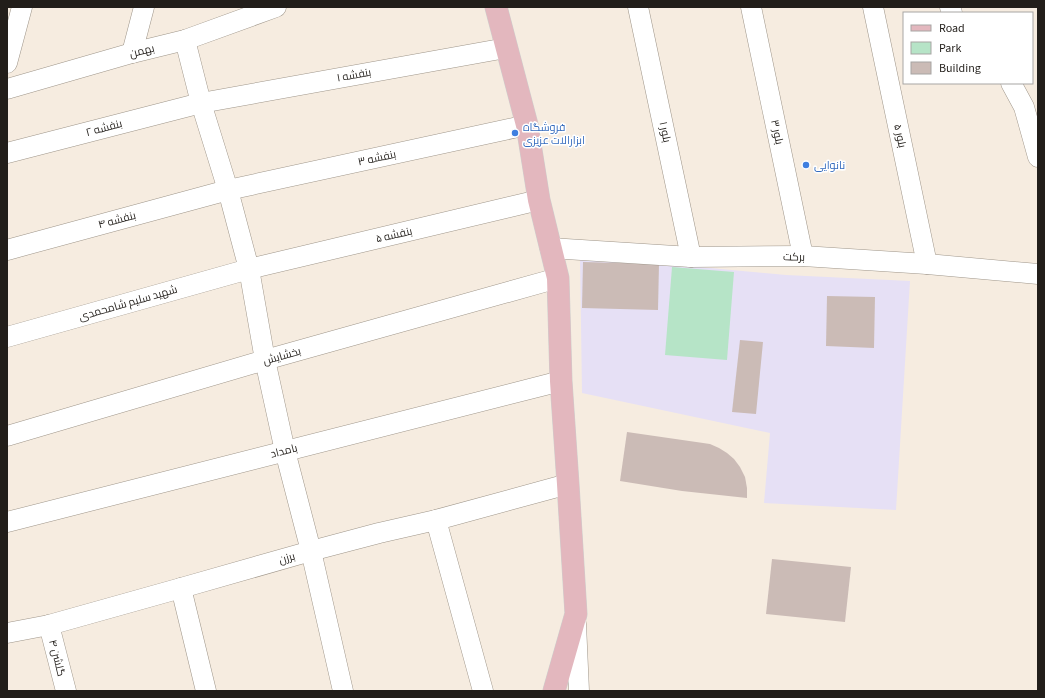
<svg xmlns="http://www.w3.org/2000/svg" width="1045" height="698" font-family="'Source Sans 3',Cairo,sans-serif">
<rect width="100%" height="100%" fill="#f6ece0"/>
<polygon fill="#e6e0f5" points="580,256 786,275 910,281 896,510 764,503 770,433 582,393"/>
<polygon fill="#b6e4c7" points="672,267 734,272 727,360 665,355"/>
<g fill="#cbbbb6">
<polygon points="583,262 659,264 658,310 582,308"/>
<polygon points="827,296 875,297 874,348 826,346"/>
<polygon points="740,340 763,342 756,414 732,412"/>
<polygon points="627,432 710,444 719,448 727,453 734,459 740,467 745,477 747,488 747,498 682,491 620,481"/>
<polygon points="772,559 851,567 845,622 766,614"/>
</g>
<g fill="none" stroke-linecap="round" stroke-linejoin="round">
<g stroke="#9f968a" stroke-width="21">
<g id="minor">
<polyline points="638,7 691,257"/>
<polyline points="751,7 803,256"/>
<polyline points="873,7 927,264"/>
<polyline points="950,7 952,13"/>
<polyline points="185,40 201,103 228,190 249,269 265,360 285,451 311,551 343,691"/>
<polyline points="132,53 144,7"/>
<polyline points="7,63 22,7"/>
<polyline points="1011,83 1024,107 1038,157"/>
<polyline points="7,89 132,53 185,40 276,7"/>
<polyline points="7,153 201,103 506,48"/>
<polyline points="550,248 691,257 803,256 927,264 1038,274"/>
<polyline points="7,250 228,190 527,125"/>
<polyline points="7,337 249,269 539,200"/>
<polyline points="7,436 265,360 558,278"/>
<polyline points="436,520 483,691"/>
<polyline points="7,522 561,381"/>
<polyline points="181,588 206,691"/>
<polyline points="576,624 579,691"/>
<polyline points="49,625 66,691"/>
<polyline points="7,633 49,625 181,588 311,551 379,533 436,520 568,484"/>
</g>
</g>
<g stroke="#cececd" stroke-width="23">
<polyline id="primary" points="496,7 527,125 539,200 558,278 561,381 568,484 576,614 554,691"/>
</g>
<use href="#minor" stroke="#fff" stroke-width="20"/>
<use href="#primary" stroke="#e3b7be" stroke-width="22"/>
</g>
<g fill="#3f7fe0" stroke="#fff" stroke-width="1.5">
<circle cx="515" cy="133" r="4"/>
<circle cx="806" cy="165" r="4"/>
</g>
<g text-anchor="middle" dominant-baseline="central" stroke-width="3" stroke-linejoin="round" paint-order="stroke">
<g font-size="11" fill="#221e1a" stroke="#fff">
<text transform="translate(142 51) rotate(-14)">بهمن</text>
<text transform="translate(354 75) rotate(-10)">بنفشه ۱</text>
<text transform="translate(104 128) rotate(-15)">بنفشه ۲</text>
<text transform="translate(665 132) rotate(78)">بلور ۱</text>
<text transform="translate(777 132) rotate(78)">بلور ۳</text>
<text transform="translate(900 136) rotate(78)">بلور ۵</text>
<text transform="translate(377 158) rotate(-12)">بنفشه ۳</text>
<text transform="translate(117 220) rotate(-15)">بنفشه ۴</text>
<text transform="translate(394 235) rotate(-13)">بنفشه ۵</text>
<text transform="translate(794 257) rotate(1)">برکت</text>
<text transform="translate(128 303) rotate(-16)">شهید سلیم شامحمدی</text>
<text transform="translate(282 356) rotate(-16)">بخشایش</text>
<text transform="translate(284 451) rotate(-14)">بامداد</text>
<text transform="translate(287 558) rotate(-16)">برزن</text>
<text transform="translate(57 658) rotate(76)">گلشن ۴</text>
</g>
<g font-size="11" fill="#366cbe" stroke="#fff" text-anchor="start">
<text x="523" y="127">فروشگاه<tspan x="523" dy="13">ابزارالات عزیزی</tspan></text>
<text x="814" y="165">نانوایی</text>
</g>
</g>
<rect width="1045" height="698" fill="none" stroke="#221e1a" stroke-width="16"/>
<rect x="903" y="12" width="130" height="72" fill="#ffffff" stroke="#a7a5a3"/>
<rect x="911" y="25" width="20" height="6" fill="#e3b7be" stroke="#a7a5a3"/>
<text x="939" y="32" font-size="12" fill="#221e1a">Road</text>
<rect x="911" y="42" width="20" height="12" fill="#b6e4c7" stroke="#a7a5a3"/>
<text x="939" y="52" font-size="12" fill="#221e1a">Park</text>
<rect x="911" y="62" width="20" height="12" fill="#cbbbb6" stroke="#a7a5a3"/>
<text x="939" y="72" font-size="12" fill="#221e1a">Building</text>
</svg>
